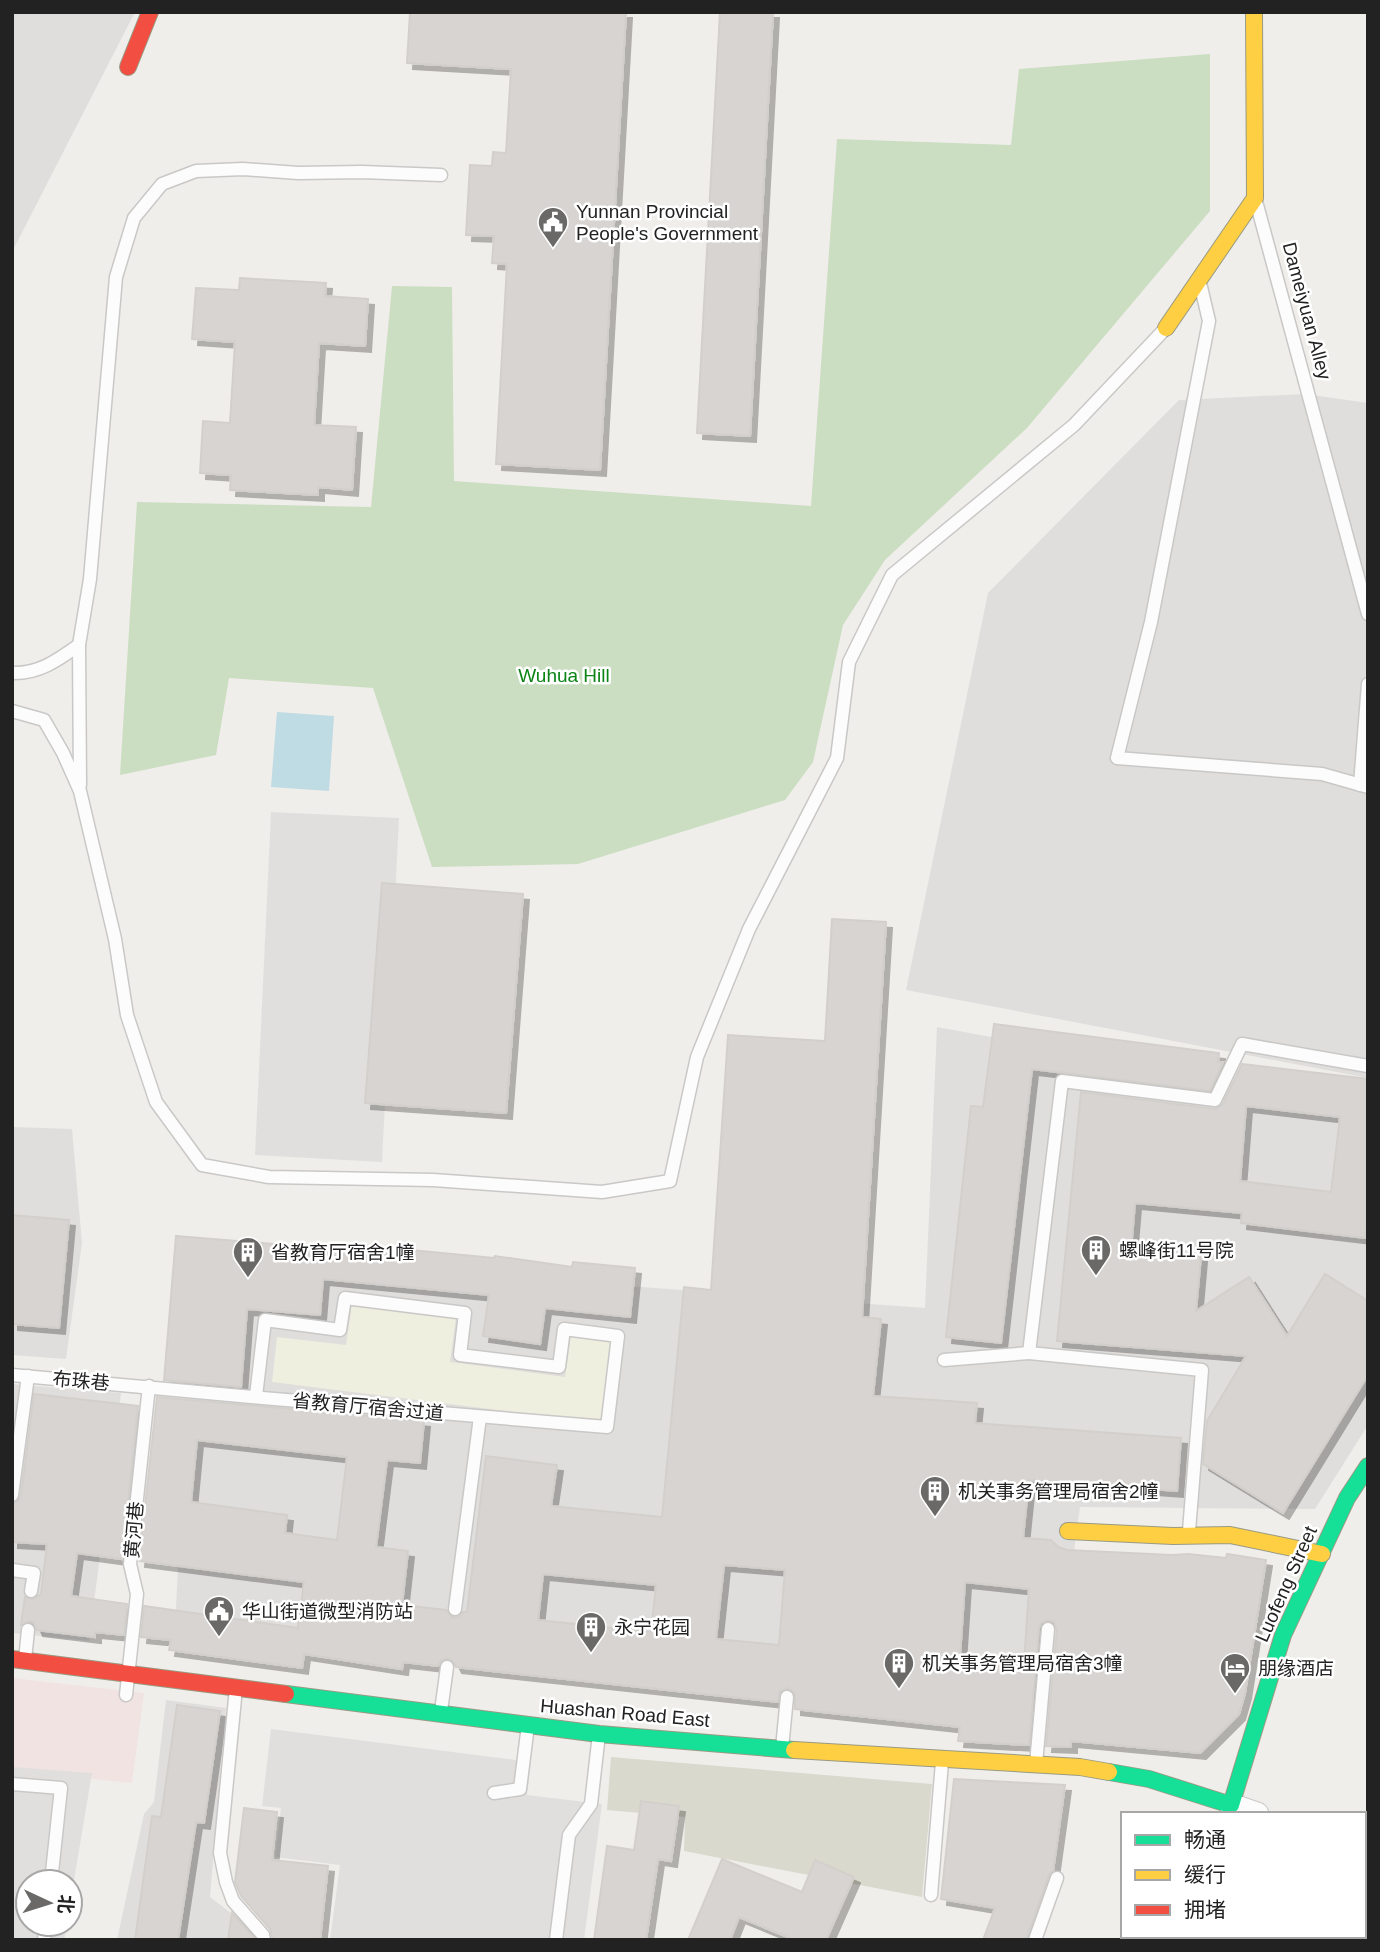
<svg xmlns="http://www.w3.org/2000/svg" width="1380" height="1952" font-family="Helvetica,'Noto Sans SC',sans-serif">
<defs>
<filter id="shadow"><feDropShadow dx="6" dy="6" stdDeviation="0" flood-color="#0004"/></filter>
</defs>
<rect width="100%" height="100%" fill="#f0eeeb"/>
<g fill="#dfdedc">
<polygon points="12,12 135,12 12,252"/>
<polygon points="1305,394 1368,403 1368,1078 906,990 988,593 1179,400"/>
<polygon points="937,1027 1368,1107 1368,1425 1315,1509 1080,1507 1052,1710 178,1629 176,1607 194,1254 925,1308"/>
<polygon points="12,1127 72,1129 82,1243 66,1359 12,1355"/>
<polygon points="12,1384 121,1393 89,1641 12,1633"/>
<polygon points="166,1700 226,1708 210,1897 244,1923 259,1937 258,1940 117,1940 144,1814 154,1802"/>
</g>
<polygon fill="#f1e3e1" points="12,1678 144,1693 132,1783 12,1771"/>
<polygon fill="#d9d9cd" points="611,1757 932,1784 922,1897 684,1851 685,1817 607,1810"/>
<polygon fill="#efefdf" points="352,1304 456,1317 450,1362 565,1377 571,1335 614,1340 604,1423 272,1382 277,1337 346,1345"/>
<polygon fill="#cbdec1" points="1210,54 1210,211 1027,428 885,560 843,625 813,762 785,800 578,864 432,867 373,688 229,678 216,755 120,775 137,502 371,507 392,286 452,287 454,481 811,506 837,139 1011,145 1019,69"/>
<g fill="#e0dfde">
<polygon points="271,812 399,818 382,1162 255,1155"/>
<polygon points="271,1729 531,1762 527,1795 602,1804 584,1940 330,1940 340,1865 275,1857 281,1808 262,1806"/>
<polygon points="12,1767 92,1773 70,1904 70,1882 28,1882 28,1924 67,1924 64,1940 12,1940"/>
</g>
<polygon fill="#bfdbe3" points="277,712 334,716 329,791 271,787"/>
<g fill="#d7d4d2" stroke="#d3d0cc" stroke-width="2" fill-rule="evenodd" filter="url(#shadow)">
<polygon points="410,12 626,12 600,470 496,464 507,264 492,263 494,236 466,235 470,165 492,166 493,152 506,153 511,69 407,63"/>
<polygon points="720,12 773,12 750,436 697,433"/>
<polygon points="240,278 326,283 325,296 368,299 365,346 319,343 314,425 356,427 352,490 318,487 318,495 230,490 231,475 200,473 203,421 230,423 235,342 192,339 196,288 239,290"/>
<polygon points="382,883 523,894 506,1113 365,1103"/>
<path d="M832 919 886 922 862 1317 881 1319 873 1396 977 1403 975 1423 1181 1438 1177 1491 1029 1480 1023 1538 1051 1540 1058 1547 1067 1550 1172 1555 1188 1554 1226 1558 1227 1554 1266 1560 1245 1693 1239 1714 1200 1753 1071 1741V1747L1046 1746 1057 1630 1054 1622 1048 1620 1041 1623 1039 1628 1029 1745 958 1741 960 1727 795 1709V1694L789 1688 780 1691 778 1702 456 1667 453 1661 447 1658 441 1661 438 1666 403 1662 402 1669 304 1654 302 1668 169 1650 171 1640 141 1637 144 1606 298 1628 304 1582 139 1561 157 1397 424 1421 420 1463 387 1460 376 1547 408 1551 402 1605 446 1610 453 1618 459 1617 463 1612H467L486 1456 557 1465 551 1506 662 1517 684 1287 711 1290 728 1035 825 1041ZM197 1440 347 1457 337 1540 285 1533 287 1515 191 1502ZM724 1565 785 1570 779 1645 716 1639ZM543 1574 656 1585 651 1632 538 1620ZM965 1582 1029 1589 1024 1663 960 1656Z"/>
<polygon points="994,1024 1219,1053 1218,1062 1223,1062 1210,1091 1032,1069 1001,1343 946,1337 971,1106 983,1107"/>
<path d="M1242 1064 1368 1079V1215L1365 1238 1241 1223 1242 1213 1135 1203 1131 1250 1201 1256 1196 1311 1249 1277 1287 1336 1325 1274 1368 1301V1375L1283 1513 1203 1464 1207 1421 1246 1356 1057 1341 1081 1092 1215 1109 1223 1104ZM1246 1106 1340 1117 1331 1192 1240 1181Z"/>
<polygon points="12,1215 69,1220 59,1328 12,1324"/>
<polygon points="176,1236 359,1251 360,1245 494,1258 495,1256 572,1267 573,1262 635,1268 630,1317 545,1308 540,1344 483,1336 489,1295 323,1279 320,1315 247,1309 241,1387 164,1380"/>
<polygon points="34,1394 138,1406 122,1559 77,1553 71,1596 127,1604 124,1635 95,1632 95,1637 37,1630 34,1623 30,1621 21,1625 25,1597 33,1599 41,1594 47,1544 12,1542 12,1504 18,1501 21,1496"/>
<polygon points="177,1705 220,1711 204,1823 196,1822 178,1940 135,1940 152,1816 161,1817"/>
<polygon points="954,1779 1065,1785 1053,1871 1049,1875 1026,1940 983,1940 995,1908 941,1899"/>
<polygon points="641,1801 679,1806 671,1861 658,1859 646,1940 594,1940 607,1846 634,1850"/>
<polygon points="244,1808 277,1812 272,1860 328,1866 320,1940 273,1940 270,1929 241,1896 235,1882"/>
<polygon points="722,1859 802,1892 815,1860 854,1877 826,1940 795,1940 739,1917 730,1940 688,1940"/>
<polygon points="232,1913 255,1939 255,1940 228,1940"/>
</g>
<g fill="none" stroke-linecap="round" stroke-linejoin="round">
<g stroke="#c9c8c7" stroke-width="15">
<g id="lane">
<polyline points="1257,205 1368,614"/>
<polyline points="1201,287 1209,321 1151,622 1117,758 1322,774 1368,787"/>
<polyline points="79,645 80,785"/>
<path d="M12 673C39 674 58 660 79 645L90 579 116 277 134 218 162 184 196 171 243 169 298 173 362 172 441 175"/>
<polyline points="12,711 44,720 63,753 80,791 115,939 127,1015 156,1102 202,1165 269,1177 433,1180 602,1192 670,1181 697,1057 749,929 837,758 849,662 892,575 1074,425 1166,328"/>
<polyline points="1360,785 1368,684"/>
<polyline points="1029,1353 1202,1370 1189,1531"/>
<polyline points="944,1360 1029,1353 1062,1081 1215,1100 1242,1044 1368,1066"/>
<path d="M12 1375C210 1394 409 1411 607 1427L618 1336 564 1329 559 1367 460 1355 465 1313 345 1298 340 1330 265 1320 256 1396"/>
<polyline points="12,1495 28,1376"/>
<polyline points="12,1570 34,1573 31,1591"/>
<polyline points="455,1609 480,1417"/>
<polyline points="25,1660 28,1630"/>
<polyline points="236,1688 220,1853 226,1882 233,1901 263,1935 264,1940"/>
<polyline points="126,1695 137,1594 130,1564 149,1386"/>
<polyline points="441,1711 447,1667"/>
<polyline points="782,1748 787,1697"/>
<polyline points="1036,1764 1048,1629"/>
<polyline points="12,1784 61,1788 51,1882"/>
<polyline points="494,1793 520,1789 528,1725"/>
<polyline points="931,1895 942,1762"/>
<polyline points="44,1940 46,1924"/>
<polyline points="556,1940 569,1835 591,1804 599,1734"/>
<polyline points="1035,1940 1057,1878"/>
</g>
</g>
<g stroke="#c9c8c7" stroke-width="25">
<g id="street">
<polyline points="1231,1805 1257,1814"/>
<polyline points="1364,1852 1368,1853"/>
</g>
</g>
<g stroke="#999a82" stroke-width="18">
<g id="fast">
<polyline points="286,1694 599,1734 794,1750"/>
<polyline points="1109,1772 1149,1779 1231,1805 1283,1635 1347,1498 1368,1466"/>
</g>
</g>
<g stroke="#999a82" stroke-width="18">
<g id="slow">
<polyline points="1166,328 1255,198 1254,12"/>
<polyline points="1068,1531 1173,1536 1230,1535 1322,1554"/>
<polyline points="794,1750 1080,1767 1109,1772"/>
</g>
</g>
<g stroke="#999a82" stroke-width="18">
<g id="jam">
<polyline points="128,67 150,12"/>
<polyline points="12,1659 286,1694"/>
</g>
</g>
<use href="#lane" stroke="#fdfcfc" stroke-width="12"/>
<use href="#street" stroke="#fdfcfc" stroke-width="23"/>
<use href="#fast" stroke="#16e098" stroke-width="16"/>
<use href="#slow" stroke="#ffcf43" stroke-width="16"/>
<use href="#jam" stroke="#f24e42" stroke-width="16"/>
</g>
<defs>
<g id="civic-pin" transform="scale(1.575)"><path d="M0 17L-7.5 6A9.5 9.5 0 1 1 7.5 6Z" fill="#6a6968" stroke="#fff"/><path d="M-.6-6.5H3V-4.5H.6V-3L4-1V1h2V6H-6V1h2V-1L-.6-3ZM-1.2 2.5V6h2.4V2.5Z" fill="#fff"/></g>
<g id="building-pin" transform="scale(1.575)"><path d="M0 17L-7.5 6A9.5 9.5 0 1 1 7.5 6Z" fill="#6a6968" stroke="#fff"/><path d="M-4-6H4V6H1V3H-1V6H-4ZM-2.5-4.3h1.7v1.8h-1.7ZM.8-4.3h1.7v1.8H.8ZM-2.5-1h1.7V.8h-1.7ZM.8-1h1.7V.8H.8Z" fill="#fff"/></g>
<g id="hotel-pin" transform="scale(1.575)"><path d="M0 17L-7.5 6A9.5 9.5 0 1 1 7.5 6Z" fill="#6a6968" stroke="#fff"/><path d="M-6-4.5h1.5V1H6V5H4.5V3h-9V5H-6ZM-4 0a1.8 1.8 0 1 1 3.6 0ZM.5 0V-2.5h3Q6-2.5 6 0Z" fill="#fff"/></g>
</defs>
<g fill-rule="evenodd">
<use href="#civic-pin" x="553" y="222"/>
<use href="#building-pin" x="1096" y="1250"/>
<use href="#building-pin" x="248" y="1252"/>
<use href="#building-pin" x="935" y="1491"/>
<use href="#civic-pin" x="219" y="1611"/>
<use href="#building-pin" x="591" y="1627"/>
<use href="#building-pin" x="899" y="1663"/>
<use href="#hotel-pin" x="1235" y="1668"/>
</g>
<g text-anchor="middle" dominant-baseline="central" stroke-width="5" stroke-linejoin="round" paint-order="stroke">
<g font-size="19" fill="#222" stroke="#fff" text-anchor="start">
<text x="576" y="211">Yunnan Provincial<tspan x="576" dy="22">People's Government</tspan></text>
<text x="1119" y="1250">螺峰街11号院</text>
<text x="271" y="1252">省教育厅宿舍1幢</text>
<text x="958" y="1491">机关事务管理局宿舍2幢</text>
<text x="242" y="1611">华山街道微型消防站</text>
<text x="614" y="1627">永宁花园</text>
<text x="922" y="1663">机关事务管理局宿舍3幢</text>
<text x="1258" y="1668">朋缘酒店</text>
</g>
<g font-size="19" fill="#222" stroke="#fff">
<text transform="translate(1307 311) rotate(75)">Dameiyuan Alley</text>
<text transform="translate(81 1381) rotate(5)">布珠巷</text>
<text transform="translate(368 1407) rotate(5)">省教育厅宿舍过道</text>
<text transform="translate(134 1530) rotate(-85)">黄河巷</text>
<text transform="translate(1286 1584) rotate(-66)">Luofeng Street</text>
<text transform="translate(625 1713) rotate(5)">Huashan Road East</text>
</g>
<g font-size="19" fill="#0c8416" stroke="#fff">
<text x="564" y="675">Wuhua Hill</text>
</g>
</g>
<rect width="1380" height="1952" fill="none" stroke="#222222" stroke-width="28"/>
<rect x="1121" y="1812" width="245" height="126" fill="#ffffff" stroke="#a7a7a7" stroke-width="2"/>
<rect x="1135" y="1835" width="35" height="10" fill="#16e098" stroke="#a7a7a7" stroke-width="2"/>
<text x="1184" y="1847" font-size="21" fill="#222222">畅通</text>
<rect x="1135" y="1870" width="35" height="10" fill="#ffcf43" stroke="#a7a7a7" stroke-width="2"/>
<text x="1184" y="1882" font-size="21" fill="#222222">缓行</text>
<rect x="1135" y="1905" width="35" height="10" fill="#f24e42" stroke="#a7a7a7" stroke-width="2"/>
<text x="1184" y="1917" font-size="21" fill="#222222">拥堵</text>
<g transform="translate(49 1903) rotate(94)"><circle r="33" fill="#ffffff" stroke="#a7a7a7" stroke-width="2"/>
<path d="M0-5L12 26L0 18L-12 26Z" fill="#6a6968"/>
<text y="-10" font-size="19" font-weight="bold" text-anchor="middle" fill="#222222">北</text>
</g>
</svg>
